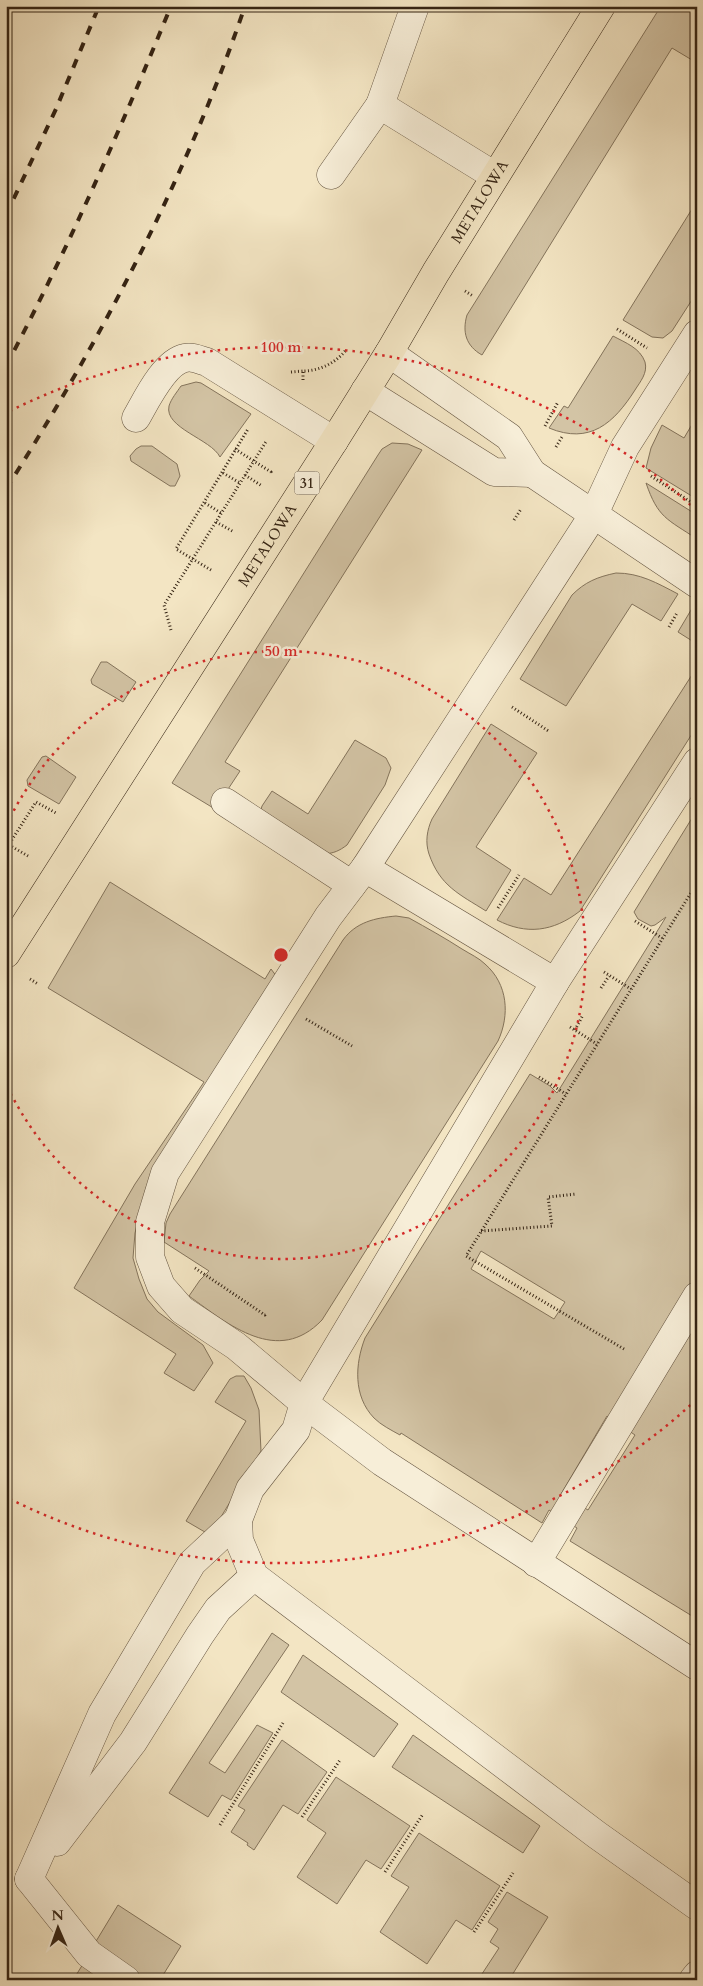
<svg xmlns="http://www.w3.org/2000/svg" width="703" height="1986" font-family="Cardo,serif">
<rect width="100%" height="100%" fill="#f3e5c3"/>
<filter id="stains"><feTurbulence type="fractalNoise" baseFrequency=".004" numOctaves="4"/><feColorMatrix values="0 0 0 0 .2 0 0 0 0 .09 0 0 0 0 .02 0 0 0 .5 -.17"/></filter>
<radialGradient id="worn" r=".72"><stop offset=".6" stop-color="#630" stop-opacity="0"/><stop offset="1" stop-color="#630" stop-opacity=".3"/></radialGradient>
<g fill="#d3c4a5" stroke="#84745c" fill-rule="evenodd">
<path d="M661 6H697V63L672 48 482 355C466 346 462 332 467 315Z"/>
<polygon points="697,201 697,292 672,331 663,338 652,337 623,320"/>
<path d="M613 336C626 343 640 348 645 362 648 373 640 382 635 390 614 423 590 445 549 428L564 406 568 408Z"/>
<path d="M196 382 201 383 251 414 220 457C211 439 164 428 169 406 171 399 177 392 181 386Z"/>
<polygon points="697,416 697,495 695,498 646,468 651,448 662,425 684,438"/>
<polygon points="392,443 408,444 422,450 225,762 240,771 215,809 172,783 378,455 382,449"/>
<polygon points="141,446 152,446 177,464 180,476 175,486 170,486 131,461 130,456 136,449"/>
<path d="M646 483 697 515V539C667 519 658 518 646 483Z"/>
<path d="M616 573C640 573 657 583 678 594L661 621 632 604 566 706 520 679 572 595C585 582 597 577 616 573Z"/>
<polygon points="694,605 697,606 697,644 678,632"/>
<polygon points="101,662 107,662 136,682 123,702 92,684 91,680"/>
<path d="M697 667V726L580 911C553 932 526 935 497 920L524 878 551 895Z"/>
<path d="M491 724 537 753 476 847 511 870 486 911C459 894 440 886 429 854 425 842 427 830 432 819Z"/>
<path d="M355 740 386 758 391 768 385 785 347 845C339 851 334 853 325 854L260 813 262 806 272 791 308 814Z"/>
<polygon points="46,756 76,777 59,804 28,786 27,780 42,757"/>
<path d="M697 810V1619L570 1541 577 1528 549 1510 542 1523 401 1433 400 1435C391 1430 381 1425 374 1418 353 1396 355 1364 365 1338L530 1074 550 1086 557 1093 666 917 655 925 651 926 638 919 634 912ZM481 1251 565 1302 554 1319 471 1269ZM607 1416 635 1435 588 1510 561 1494Z"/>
<polygon points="110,882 265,979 271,969 277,977 146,1188 135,1233 133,1258 139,1279 147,1299 158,1312 203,1345 213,1363 194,1391 164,1373 176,1354 74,1288 135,1184 204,1082 48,988"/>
<path d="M396 916 409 918C427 928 445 938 462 949 470 954 479 958 485 964 508 984 510 1015 498 1041L322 1320C278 1366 229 1325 189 1296L200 1280 209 1271 164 1242 166 1223 170 1214 343 940C356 922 375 918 396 916Z"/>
<polygon points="236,1376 244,1376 251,1388 259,1410 261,1451 210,1535 186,1521 246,1421 215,1402 230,1379"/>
<polygon points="272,1633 289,1645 209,1763 225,1773 257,1725 273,1733 231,1800 222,1795 208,1817 169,1793"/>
<polygon points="303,1655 398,1724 374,1757 281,1692"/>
<polygon points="413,1735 540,1826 523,1853 392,1767"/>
<polygon points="282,1740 327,1772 298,1814 283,1805 254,1850 247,1845 248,1843 231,1832 245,1810 238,1806"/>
<polygon points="336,1777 410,1826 381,1869 366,1860 337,1904 297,1877 326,1833 307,1820"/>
<polygon points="419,1833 500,1886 472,1930 456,1920 427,1964 380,1932 409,1887 391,1876"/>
<polygon points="507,1892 548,1917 509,1980 478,1980 499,1948 490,1942 498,1929 488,1922"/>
<polygon points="118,1905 181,1946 160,1980 147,1980 95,1943"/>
<polygon points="83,1964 105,1980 73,1980"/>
</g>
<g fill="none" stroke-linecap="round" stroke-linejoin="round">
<g stroke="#645440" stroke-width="29">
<g id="minor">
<polyline points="415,6 380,105 495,176"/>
<polyline points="331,175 380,105"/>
<polyline points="389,353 509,437 532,473 697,584"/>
<polyline points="365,391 494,472 532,473"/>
<path d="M136 418C146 401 164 362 185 358 192 356 200 360 207 362L334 441"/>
<polyline points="697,762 555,982 304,1403 382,1462 697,1666"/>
<polyline points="225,802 352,885"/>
<polyline points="365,868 594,514 625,447 697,334"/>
<polyline points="555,982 365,868 328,917 165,1173 150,1222 150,1257 161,1286 182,1310 236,1346 304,1403 296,1430 250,1489 238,1520 239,1540 254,1576 597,1835 697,1906"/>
<polyline points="536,1563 697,1296"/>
<polyline points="57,1842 133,1742 200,1635 218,1609 254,1576"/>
<polyline points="29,1879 102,1714 192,1563 238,1520"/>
<polyline points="29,1879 89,1954 126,1980"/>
<polyline points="693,1980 697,1975"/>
</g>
</g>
<g stroke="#352414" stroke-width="29">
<g id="major">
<path id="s1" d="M6 954 334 441 389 353 436 272 601 6"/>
</g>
</g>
<g stroke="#352414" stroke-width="3" stroke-dasharray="1 2.5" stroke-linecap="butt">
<polyline points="465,291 473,296"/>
<polyline points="617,329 647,348"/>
<polyline points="291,372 303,371"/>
<path d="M303 380V371C319 371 336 363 346 350"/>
<polyline points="545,426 558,402"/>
<polyline points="556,447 562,437"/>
<polyline points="235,449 271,472 270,473"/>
<polyline points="223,473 240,483"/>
<polyline points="245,475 262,486"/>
<polyline points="651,476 697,506"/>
<polyline points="205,503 221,513"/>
<polyline points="514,520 521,509"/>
<polyline points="216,522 234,532"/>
<polyline points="211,570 176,549 248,429"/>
<polyline points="669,627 677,613"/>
<polyline points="171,630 164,605 267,440"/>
<polyline points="512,707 550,732"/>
<polyline points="9,845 28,856"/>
<polyline points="6,849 36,802 56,813"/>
<polyline points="498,908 519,875"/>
<polyline points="635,921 662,938"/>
<polyline points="604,972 631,989"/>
<polyline points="30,979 38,984"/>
<polyline points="601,988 609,976"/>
<polyline points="306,1019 352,1046"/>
<polyline points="570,1027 597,1044"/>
<polyline points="575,1030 583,1015"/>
<polyline points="539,1077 566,1094"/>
<polyline points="481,1231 552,1226 548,1197 576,1194"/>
<polyline points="195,1268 265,1315 267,1313"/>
<polyline points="624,1349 466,1256 697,883"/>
<polyline points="302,1817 340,1760"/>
<polyline points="220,1825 283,1723"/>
<polyline points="385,1872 423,1814"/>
<polyline points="474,1932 513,1873"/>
</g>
<use href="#minor" stroke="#f7eed8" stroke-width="28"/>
<use href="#major" stroke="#f3e5c3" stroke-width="28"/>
<g stroke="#352414" stroke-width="4" stroke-dasharray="9 9" stroke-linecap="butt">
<polyline points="6,215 56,109 99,6"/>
<path d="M6 366C68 249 121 128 171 6"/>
<path d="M6 489C101 340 188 174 245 6"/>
</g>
</g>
<g fill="none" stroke="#d62828" stroke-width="2.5" stroke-dasharray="2.5 5">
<path d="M7 824A304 304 0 1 1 7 1086"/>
<path d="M696 1400A608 608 0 0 1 10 1499M10 411A608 608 0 0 1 696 510"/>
</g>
<g text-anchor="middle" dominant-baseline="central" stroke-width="5" stroke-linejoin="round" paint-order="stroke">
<rect fill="#f7eed8" stroke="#6f614f" stroke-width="1" x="294.5" y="471.5" width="25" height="23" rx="4"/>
<g font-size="14" font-weight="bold" fill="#352414">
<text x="307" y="483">31</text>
</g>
<g font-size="15" fill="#352414" stroke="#f7eed8">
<text stroke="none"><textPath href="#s1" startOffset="889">METALOWA</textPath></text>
<text stroke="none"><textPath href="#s1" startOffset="485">METALOWA</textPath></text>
</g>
</g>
<circle cx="281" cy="955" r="8" fill="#d62828" stroke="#f7eed8" stroke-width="2.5"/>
<g font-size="15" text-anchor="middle" font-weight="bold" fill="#d62828" stroke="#f7eed8" stroke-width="5" stroke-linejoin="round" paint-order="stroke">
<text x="281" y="352">100 m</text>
<text x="281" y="656">50 m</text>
</g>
<rect width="703" height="1986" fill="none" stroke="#f3e5c3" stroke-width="25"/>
<rect x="8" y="8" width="688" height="1971" fill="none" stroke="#352414" stroke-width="2.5"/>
<rect x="12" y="12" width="678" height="1961" fill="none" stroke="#352414"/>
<g transform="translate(58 1928) rotate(358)" stroke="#f7eed8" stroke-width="4" paint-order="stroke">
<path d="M0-4L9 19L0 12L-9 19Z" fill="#352414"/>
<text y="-8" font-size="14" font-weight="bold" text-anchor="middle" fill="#352414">N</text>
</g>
<rect width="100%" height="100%" filter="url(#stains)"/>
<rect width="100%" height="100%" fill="url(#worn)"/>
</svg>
